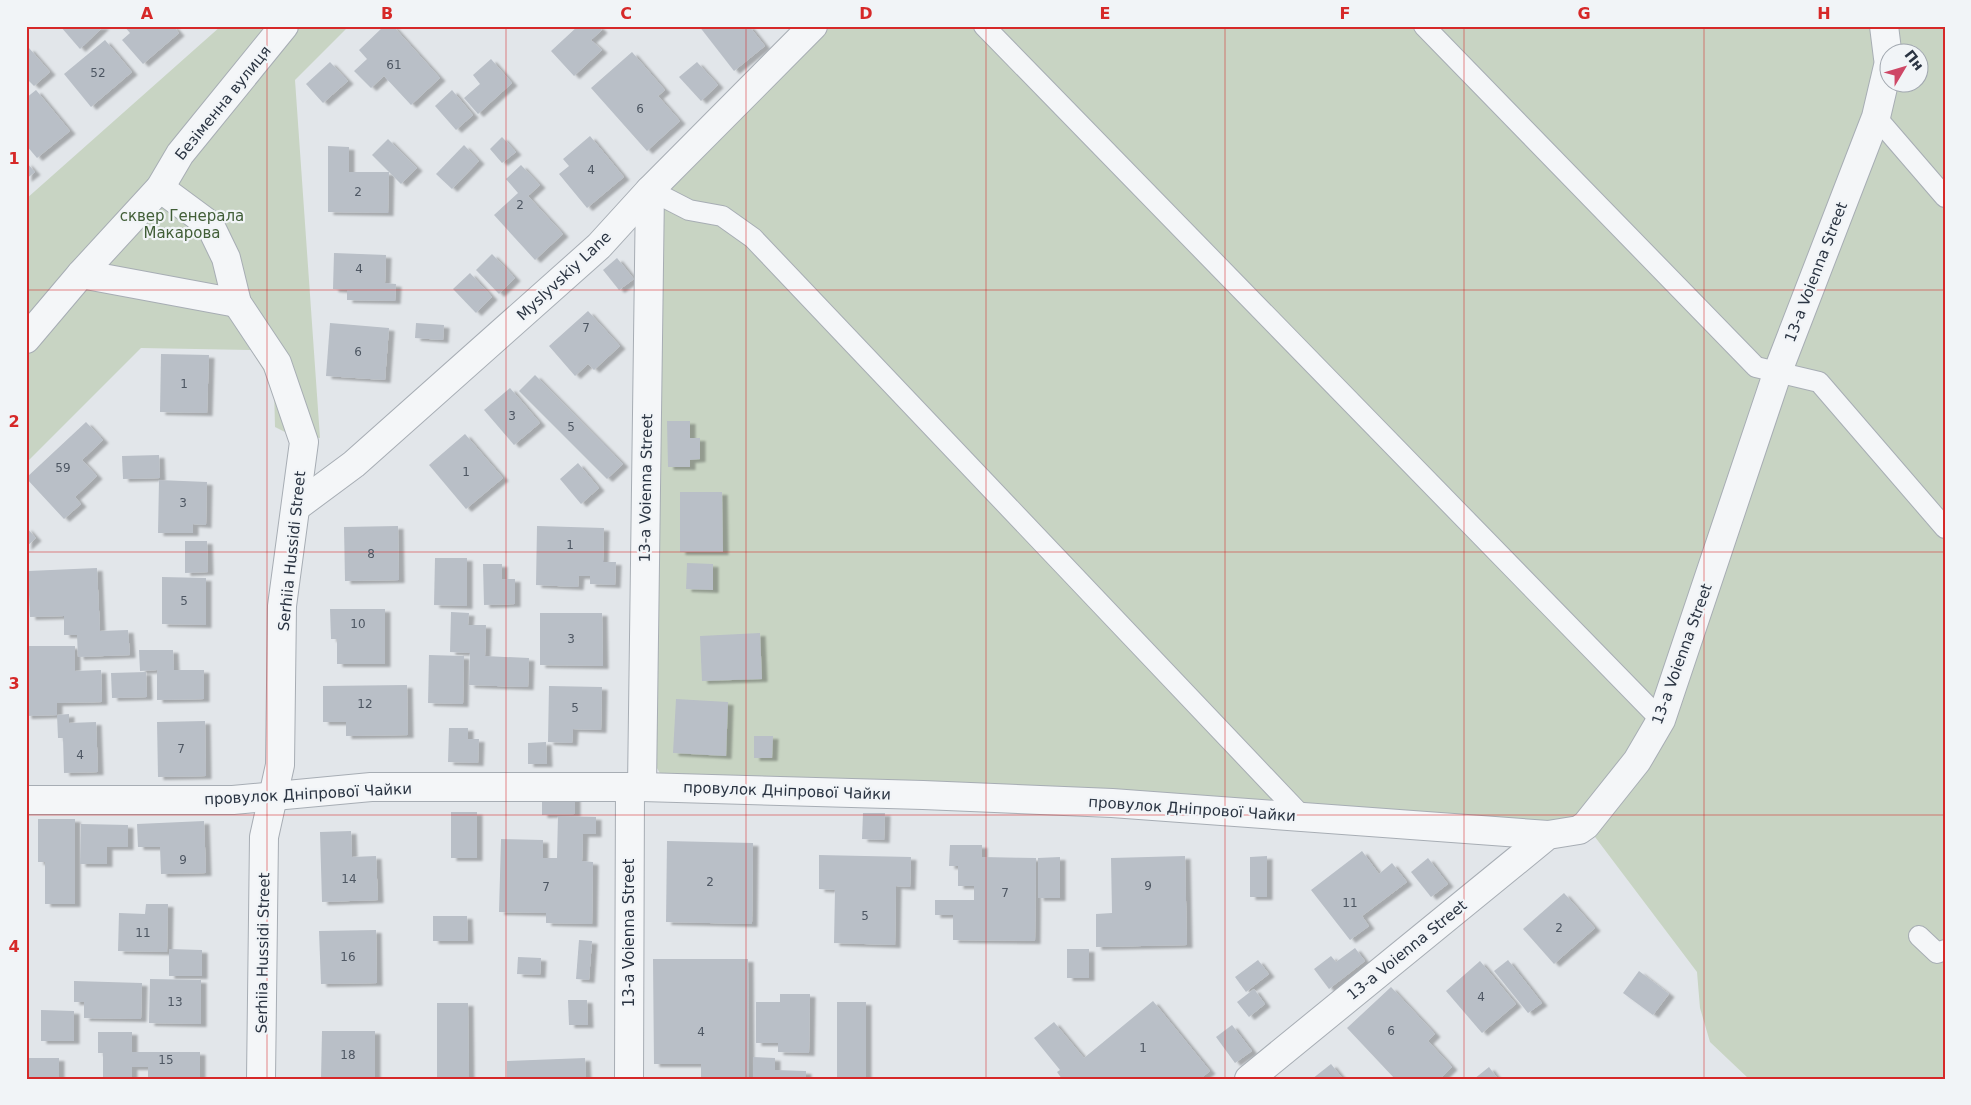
<svg xmlns="http://www.w3.org/2000/svg" width="1971" height="1105" font-family="'DejaVu Sans',sans-serif">
<defs>
<filter id="shadow"><feDropShadow dx="5.5" dy="3" stdDeviation="1" flood-color="#0004"/></filter>
</defs>
<rect width="100%" height="100%" fill="#e2e6ea"/>
<g fill="#c8d4c3" fill-rule="evenodd">
<polygon points="221,26 349,26 295,80 320,438 291,435 275,427 274,387 251,350 141,348 26,463 26,199"/>
<path d="M828 26H1945V1079H1749L1710 1042 1700 1008 1697 972 1586 825 1564 822 1101 793 661 775 650 756 657 227 676 175ZM1888 52H1918V82H1888Z"/>
</g>
<g fill="#b9bfc7" filter="url(#shadow)">
<polygon points="62,26 104,26 80,49 61,27"/>
<polygon points="124,26 173,26 179,33 143,64 122,40 130,33"/>
<polygon points="384,26 393,26 440,78 411,105 384,76 371,88 354,71 367,59 359,50"/>
<polygon points="578,26 598,26 602,30 591,40 602,50 574,76 551,51"/>
<polygon points="699,26 749,26 765,46 734,71"/>
<polygon points="105,40 132,72 91,107 64,74"/>
<polygon points="29,48 50,72 34,86 26,78 26,50"/>
<polygon points="632,52 665,90 658,96 680,121 647,151 591,88"/>
<polygon points="491,59 512,83 478,114 464,98 480,84 473,75"/>
<polygon points="330,62 348,81 323,103 306,84"/>
<polygon points="697,62 718,85 701,101 679,77"/>
<polygon points="36,90 70,131 37,158 26,145 26,98"/>
<polygon points="452,90 473,115 456,130 435,106"/>
<polygon points="590,136 624,177 587,208 559,174 569,166 563,159"/>
<polygon points="502,137 516,152 502,163 490,149"/>
<polygon points="388,139 417,168 401,184 372,155"/>
<polygon points="464,145 479,161 452,189 436,174"/>
<polygon points="328,146 349,147 349,172 389,172 388,213 328,212"/>
<polygon points="26,162 35,172 26,179"/>
<polygon points="521,165 540,185 528,196 563,234 535,260 494,215 518,193 506,179"/>
<polygon points="334,253 386,255 385,283 396,284 395,301 347,300 347,290 333,289"/>
<polygon points="492,254 515,278 499,294 476,270"/>
<polygon points="617,258 634,279 619,290 603,270"/>
<polygon points="470,273 492,297 476,313 453,289"/>
<polygon points="588,311 620,346 594,370 588,364 575,376 549,346"/>
<polygon points="330,323 389,328 385,380 326,376"/>
<polygon points="416,323 444,325 443,340 415,338"/>
<polygon points="161,354 209,355 207,413 160,412"/>
<polygon points="535,375 623,464 607,479 519,391"/>
<polygon points="510,388 540,423 514,445 484,410"/>
<polygon points="667,421 690,421 690,438 700,438 700,459 690,460 690,467 668,467"/>
<polygon points="86,422 103,440 82,460 97,476 75,497 81,504 64,519 26,478"/>
<polygon points="465,434 503,478 466,509 429,465"/>
<polygon points="159,455 160,478 123,479 122,456"/>
<polygon points="578,463 599,488 581,504 560,479"/>
<polygon points="159,480 207,482 206,525 193,524 193,533 158,533"/>
<polygon points="680,492 722,492 723,552 680,552"/>
<polygon points="398,526 399,580 345,581 344,527"/>
<polygon points="537,526 604,528 603,562 616,562 615,585 590,584 590,576 579,576 578,587 536,585"/>
<polygon points="26,527 36,538 26,547"/>
<polygon points="185,541 207,541 208,572 185,573"/>
<polygon points="435,558 467,558 467,606 434,605"/>
<polygon points="687,563 713,564 713,590 686,589"/>
<polygon points="483,564 502,564 502,579 515,579 515,604 484,605"/>
<polygon points="97,568 100,631 128,630 130,655 78,657 77,635 64,635 64,616 30,617 28,571"/>
<polygon points="162,577 206,578 206,625 162,624"/>
<polygon points="330,609 385,609 385,664 337,664 337,639 331,639"/>
<polygon points="451,612 469,613 468,625 486,625 485,656 529,658 528,687 469,685 470,653 450,652"/>
<polygon points="540,613 602,613 603,666 540,665"/>
<polygon points="760,633 762,679 702,681 700,636"/>
<polygon points="26,646 75,646 75,671 101,670 102,702 57,703 57,715 69,714 69,723 96,722 98,772 64,773 63,738 58,738 57,715 26,716"/>
<polygon points="139,650 173,650 174,670 204,670 204,699 157,700 157,670 140,671"/>
<polygon points="429,655 464,656 463,704 428,703"/>
<polygon points="146,672 147,697 112,698 111,673"/>
<polygon points="407,685 408,735 346,736 346,722 323,722 323,686"/>
<polygon points="549,686 602,687 601,730 573,729 572,743 548,742"/>
<polygon points="676,699 728,702 726,756 673,753"/>
<polygon points="205,721 206,776 158,777 157,722"/>
<polygon points="449,728 468,728 468,739 479,739 478,763 448,762"/>
<polygon points="754,736 773,736 772,758 754,758"/>
<polygon points="546,742 547,764 528,764 528,743"/>
<polygon points="575,797 575,814 542,815 542,798"/>
<rect x="451" y="812" width="26" height="46"/>
<polygon points="863,813 885,813 884,840 862,839"/>
<polygon points="558,816 596,817 596,834 583,834 582,861 593,862 592,924 546,923 546,913 499,912 501,839 543,840 543,858 557,858"/>
<polygon points="38,819 75,819 75,904 45,904 45,862 38,862"/>
<polygon points="204,821 206,873 161,874 160,847 138,847 137,824"/>
<polygon points="81,824 128,825 128,847 107,847 107,864 80,864"/>
<polygon points="351,831 352,857 376,856 378,900 322,902 320,832"/>
<polygon points="667,841 753,843 752,924 666,922"/>
<polygon points="950,845 982,845 982,857 1036,858 1035,941 953,940 953,915 935,915 935,900 974,900 974,886 958,886 958,866 949,866"/>
<polygon points="1362,851 1379,874 1392,863 1407,882 1362,916 1369,926 1350,940 1311,890"/>
<polygon points="819,855 911,857 910,887 896,886 895,945 834,943 835,890 819,889"/>
<polygon points="1185,856 1187,945 1096,947 1096,914 1112,913 1111,858"/>
<polygon points="1267,856 1267,897 1250,897 1250,857"/>
<polygon points="1060,857 1060,898 1038,898 1038,858"/>
<polygon points="1428,858 1448,884 1431,897 1411,872"/>
<polygon points="1564,893 1595,928 1554,964 1523,929"/>
<polygon points="146,904 168,904 167,952 118,951 119,913 145,914"/>
<polygon points="433,916 467,916 468,941 433,941"/>
<polygon points="376,930 377,983 321,984 319,931"/>
<polygon points="579,940 592,941 589,980 576,979"/>
<polygon points="1355,948 1365,961 1329,989 1314,969 1331,956 1336,962"/>
<polygon points="169,949 202,950 202,976 169,976"/>
<rect x="1067" y="949" width="22" height="29"/>
<polygon points="518,957 541,958 540,975 517,974"/>
<polygon points="653,959 748,959 749,1079 701,1079 701,1064 654,1064"/>
<polygon points="1258,960 1269,974 1246,992 1235,977"/>
<polygon points="1508,960 1542,1003 1528,1013 1494,971"/>
<polygon points="1480,961 1516,1004 1482,1033 1446,991"/>
<polygon points="1639,971 1669,994 1653,1015 1623,993"/>
<polygon points="150,979 201,980 201,1024 149,1023"/>
<polygon points="74,981 142,983 141,1019 84,1018 84,1002 74,1002"/>
<polygon points="1391,987 1435,1034 1428,1041 1452,1067 1440,1079 1395,1079 1347,1028"/>
<polygon points="1254,989 1265,1004 1249,1017 1237,1002"/>
<polygon points="780,994 810,994 809,1053 778,1052 778,1043 756,1043 756,1002 780,1002"/>
<polygon points="568,1000 587,1000 588,1025 569,1025"/>
<polygon points="1153,1001 1210,1071 1200,1079 1062,1079 1057,1072 1060,1070 1034,1038 1054,1022 1084,1058"/>
<rect x="837" y="1002" width="29" height="77"/>
<polygon points="437,1003 468,1003 469,1079 437,1079"/>
<polygon points="41,1010 74,1011 74,1041 41,1041"/>
<polygon points="1232,1025 1252,1051 1235,1063 1216,1037"/>
<polygon points="322,1031 375,1031 375,1079 321,1079"/>
<polygon points="98,1032 132,1032 132,1052 200,1052 200,1079 148,1079 148,1067 132,1067 132,1079 103,1079 103,1053 98,1053"/>
<polygon points="753,1057 775,1058 775,1070 806,1071 806,1079 753,1079"/>
<rect x="26" y="1058" width="33" height="21"/>
<polygon points="585,1058 586,1079 507,1079 507,1061"/>
<polygon points="1331,1064 1343,1079 1312,1079"/>
<polygon points="1489,1067 1498,1079 1474,1079"/>
</g>
<g fill="none" stroke-linecap="round" stroke-linejoin="round">
<g stroke="#a7adb4" stroke-width="22">
<g id="lane">
<polyline points="984,26 1661,720"/>
<polyline points="1424,26 1756,367 1819,382 1945,528"/>
<polyline points="1876,117 1945,197"/>
<polyline points="650,190 689,210 722,216 753,238 1302,816"/>
<polyline points="1919,936 1937,953 1945,950"/>
</g>
</g>
<g stroke="#a7adb4" stroke-width="30">
<g id="street">
<polyline points="1884,26 1888,58"/>
<polyline points="160,188 210,225 226,258 237,303 277,363 304,442 282,606 280,765 264,837 261,1079"/>
<polyline points="81,274 237,303"/>
<polyline points="26,339 81,274 160,188 180,154 284,26"/>
<polyline points="296,507 354,464 599,246 650,190 813,26"/>
<polyline points="642,787 650,190"/>
<polyline points="26,800 233,800 371,787 642,787 923,795 1112,803 1548,835"/>
<polyline points="629,1079 630,787"/>
<polyline points="1249,1079 1548,835 1579,830 1586,825 1637,761 1661,720 1778,371 1876,117 1888,66"/>
</g>
</g>
<use href="#lane" stroke="#f4f6f8" stroke-width="20"/>
<use href="#street" stroke="#f4f6f8" stroke-width="28"/>
</g>
<path fill="none" stroke="#d62828" stroke-width="1" stroke-opacity="0.55" d="M267 26V1079M506 26V1079M746 26V1079M986 26V1079M1225 26V1079M1464 26V1079M1704 26V1079M26 290H1945M26 552H1945M26 815H1945"/>
<g text-anchor="middle" dominant-baseline="central" stroke-width="4.5" stroke-linejoin="round" paint-order="stroke">
<g font-size="12" fill="#4e5763">
<text x="394" y="65">61</text>
<text x="98" y="73">52</text>
<text x="640" y="109">6</text>
<text x="591" y="170">4</text>
<text x="358" y="192">2</text>
<text x="520" y="205">2</text>
<text x="359" y="269">4</text>
<text x="586" y="328">7</text>
<text x="358" y="352">6</text>
<text x="184" y="384">1</text>
<text x="512" y="416">3</text>
<text x="571" y="427">5</text>
<text x="63" y="468">59</text>
<text x="466" y="472">1</text>
<text x="183" y="503">3</text>
<text x="570" y="545">1</text>
<text x="371" y="554">8</text>
<text x="184" y="601">5</text>
<text x="358" y="624">10</text>
<text x="571" y="639">3</text>
<text x="365" y="704">12</text>
<text x="575" y="708">5</text>
<text x="181" y="749">7</text>
<text x="80" y="755">4</text>
<text x="183" y="860">9</text>
<text x="349" y="879">14</text>
<text x="710" y="882">2</text>
<text x="1148" y="886">9</text>
<text x="546" y="887">7</text>
<text x="1005" y="893">7</text>
<text x="1350" y="903">11</text>
<text x="865" y="916">5</text>
<text x="1559" y="928">2</text>
<text x="143" y="933">11</text>
<text x="348" y="957">16</text>
<text x="1481" y="997">4</text>
<text x="175" y="1002">13</text>
<text x="1391" y="1031">6</text>
<text x="701" y="1032">4</text>
<text x="1143" y="1048">1</text>
<text x="348" y="1055">18</text>
<text x="166" y="1060">15</text>
</g>
<g font-size="15" fill="#2a3442" stroke="#f1f4f7">
<text transform="translate(223 103) rotate(-51)">Безіменна вулиця</text>
<text transform="translate(1816 272) rotate(-69)">13-a Voienna Street</text>
<text transform="translate(564 276) rotate(-43)">Myslyvskiy Lane</text>
<text transform="translate(646 488) rotate(-89)">13-a Voienna Street</text>
<text transform="translate(292 551) rotate(-84)">Serhiia Hussidi Street</text>
<text transform="translate(1682 654) rotate(-70)">13-a Voienna Street</text>
<text transform="translate(787 791) rotate(2)">провулок Дніпрової Чайки</text>
<text transform="translate(308 794) rotate(-3)">провулок Дніпрової Чайки</text>
<text transform="translate(1192 809) rotate(4)">провулок Дніпрової Чайки</text>
<text transform="translate(629 933) rotate(-90)">13-a Voienna Street</text>
<text transform="translate(1407 950) rotate(-39)">13-a Voienna Street</text>
<text transform="translate(263 953) rotate(-89)">Serhiia Hussidi Street</text>
</g>
<g font-size="15" fill="#415e37" stroke="#f1f4f7">
<text x="182" y="216">сквер Генерала<tspan x="182" dy="17">Макарова</tspan></text>
</g>
</g>
<rect width="1971" height="1105" fill="none" stroke="#f1f4f7" stroke-width="55"/>
<g transform="translate(1904 68) rotate(52)"><circle r="24" fill="#f1f4f7" stroke="#a1a7af"/>
<path d="M0-4L9 19L0 12L-9 19Z" fill="#ce4766"/>
<text y="-8" font-size="14" font-weight="bold" text-anchor="middle" fill="#2a3442">Пн</text>
</g>
<rect x="28" y="28" width="1916" height="1050" fill="none" stroke="#d62828" stroke-width="2"/>
<g font-size="16" text-anchor="middle" font-weight="bold" fill="#d62828">
<text x="147" y="19">A</text>
<text x="387" y="19">B</text>
<text x="626" y="19">C</text>
<text x="866" y="19">D</text>
<text x="1105" y="19">E</text>
<text x="1345" y="19">F</text>
<text x="1584" y="19">G</text>
<text x="1824" y="19">H</text>
<text x="14" y="164">1</text>
<text x="14" y="427">2</text>
<text x="14" y="689">3</text>
<text x="14" y="952">4</text>
</g>
</svg>
